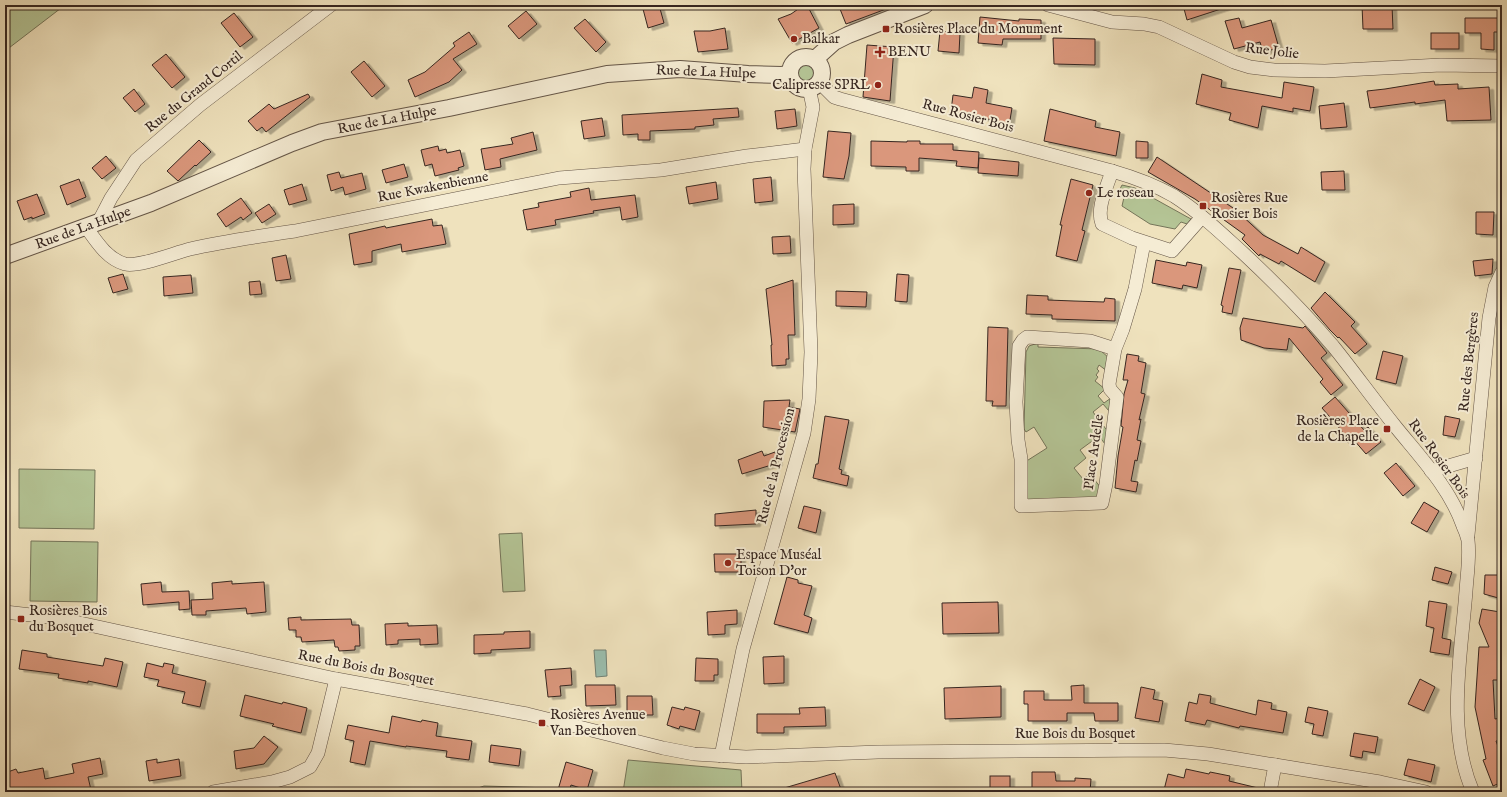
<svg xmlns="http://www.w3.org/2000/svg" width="1507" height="797" font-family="'IM FELL English',serif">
<defs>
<filter id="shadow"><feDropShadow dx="4.5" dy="2.5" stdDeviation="0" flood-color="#0004"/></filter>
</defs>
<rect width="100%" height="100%" fill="#efe2bd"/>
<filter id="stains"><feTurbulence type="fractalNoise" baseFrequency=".005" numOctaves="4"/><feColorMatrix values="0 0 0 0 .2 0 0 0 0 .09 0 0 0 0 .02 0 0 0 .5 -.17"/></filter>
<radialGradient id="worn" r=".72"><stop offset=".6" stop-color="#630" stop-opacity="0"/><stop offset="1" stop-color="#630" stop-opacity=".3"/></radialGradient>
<g fill="#b4c495" stroke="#75755a">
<polygon points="5,5 65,5 5,51"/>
<circle cx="806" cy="73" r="8"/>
<polygon points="1122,185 1135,188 1191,219 1187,224 1181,222 1175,229 1150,224 1122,206 1125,193 1120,189"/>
<polygon points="1038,343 1038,347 1099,349 1110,359 1107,371 1099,365 1097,369 1099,371 1096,375 1098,377 1095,381 1105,389 1098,396 1104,403 1111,398 1109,411 1103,404 1093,412 1109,433 1105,444 1099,436 1080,450 1086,458 1074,468 1083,479 1090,474 1101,488 1098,498 1024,502 1025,462 1047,448 1034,427 1026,432 1024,429 1026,352 1029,346"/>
<polygon points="19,469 95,470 94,529 19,528"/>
<polygon points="522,533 525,591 503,592 499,534"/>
<polygon points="31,541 98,542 97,602 30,601"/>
<polygon points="628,760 741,770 742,792 623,792"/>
<polygon points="484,786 552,788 561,792 466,792"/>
</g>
<polygon fill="#9abeae" stroke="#728175" points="594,650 606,650 607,676 596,677"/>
<g fill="#da977c" stroke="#362620" filter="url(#shadow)">
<polygon points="659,5 664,23 648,28 643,9"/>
<polygon points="804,5 807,5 819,28 792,43 778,19 791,14"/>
<polygon points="850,5 894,5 894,6 846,24 840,9"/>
<polygon points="1183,5 1227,5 1227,7 1187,20"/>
<polygon points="1362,5 1392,5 1393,29 1363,29"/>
<polygon points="526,11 537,24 519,39 508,26"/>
<polygon points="234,13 253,37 240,47 221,23"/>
<polygon points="980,17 1019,21 1019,19 1041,20 1041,39 1003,39 1002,45 978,43"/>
<polygon points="1239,18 1242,28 1271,20 1279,48 1263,52 1260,42 1234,49 1225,21"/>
<polygon points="1465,18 1502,18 1502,32 1494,32 1494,50 1481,49 1481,33 1465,33"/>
<polygon points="585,19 606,42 596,52 574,28"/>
<polygon points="725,28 728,49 698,52 694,31 710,31"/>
<polygon points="940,31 960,33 959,53 938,51"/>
<polygon points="469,32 477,44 453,59 462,70 449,82 415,97 408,80 425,72 455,46 453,43"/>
<rect x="1431" y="33" width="28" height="16"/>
<polygon points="1053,38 1095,39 1095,65 1054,64"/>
<polygon points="867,45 894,47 890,101 863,97"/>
<polygon points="166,54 185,77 172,88 152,65"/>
<polygon points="364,61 385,86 372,97 351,72"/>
<polygon points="1202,74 1222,80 1221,87 1282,98 1284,82 1314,87 1310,111 1293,108 1293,112 1262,106 1258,128 1229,120 1231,113 1196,104"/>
<polygon points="1434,81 1435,85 1458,84 1458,89 1489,87 1491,120 1447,121 1445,100 1415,104 1415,102 1370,108 1367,91 1385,89"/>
<polygon points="974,87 988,90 986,103 1012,108 1009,126 991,123 992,120 951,111 953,95 972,98"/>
<polygon points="134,89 145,104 135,112 123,98"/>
<polygon points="308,94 310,97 266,132 262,127 257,131 248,121 269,104 274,109"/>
<polygon points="1344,103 1347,127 1321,129 1319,106"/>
<polygon points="738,108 739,117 713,119 714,125 695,127 695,129 650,131 650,140 638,140 638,134 623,135 622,115"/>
<polygon points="795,109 797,126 777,129 775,111"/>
<polygon points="1050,109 1096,121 1095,127 1120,132 1116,156 1044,141"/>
<polygon points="602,118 605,136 584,139 581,121"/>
<polygon points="828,131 851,133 849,156 844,179 823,177"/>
<polygon points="533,132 537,150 500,159 501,167 485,170 481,149 513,144 511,138"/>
<polygon points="199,140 211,152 196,166 195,165 178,181 167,171"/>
<polygon points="871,141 907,142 907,141 920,141 920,144 953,144 953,150 979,152 978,168 956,166 957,161 919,158 919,171 906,171 906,167 871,166"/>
<polygon points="1136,141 1148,142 1148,158 1136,158"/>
<polygon points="438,146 439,151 446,149 447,153 460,150 464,166 458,168 459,170 435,176 432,164 425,166 421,150"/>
<polygon points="106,156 116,168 102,179 92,168"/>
<polygon points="1157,157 1239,212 1239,213 1263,235 1298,254 1301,247 1325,262 1315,282 1281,261 1279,264 1260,254 1259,256 1242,239 1245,235 1195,199 1148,172"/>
<polygon points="979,158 1019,162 1018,176 978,173"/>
<polygon points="404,164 408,177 386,183 382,170"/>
<polygon points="1344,171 1345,190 1322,190 1321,172"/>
<polygon points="339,172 341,178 362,173 366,189 345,195 343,187 331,191 327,175"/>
<polygon points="771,177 773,201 755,203 753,179"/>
<polygon points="79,179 86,197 67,205 60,186"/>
<polygon points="1071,179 1093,185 1082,230 1085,231 1077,261 1056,256 1062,225 1060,225"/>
<polygon points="716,182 718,199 689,204 686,187"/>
<polygon points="302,184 307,200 289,205 284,190"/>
<polygon points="589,188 591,200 635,195 638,217 622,220 620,207 593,211 594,213 555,220 556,225 527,230 523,210 539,207 538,203 571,197 570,192"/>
<polygon points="37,194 45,214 32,219 32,217 24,220 17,201"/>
<polygon points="241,198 252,213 243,220 241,217 226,227 217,214"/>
<polygon points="269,204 276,214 262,223 255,213"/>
<polygon points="854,204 854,224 833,225 833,205"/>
<polygon points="1476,212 1494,212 1493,235 1476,234"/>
<polygon points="432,219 433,226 442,225 446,244 402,252 401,244 372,251 372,262 354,265 349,234 385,226 386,228"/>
<polygon points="790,236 791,253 773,254 772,237"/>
<polygon points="286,255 291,279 276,281 272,258"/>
<polygon points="1493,259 1492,274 1475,276 1473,261"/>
<polygon points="1156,260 1186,266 1187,262 1202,265 1197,288 1183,285 1182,289 1152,283"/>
<polygon points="1229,268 1241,270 1232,314 1222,312 1223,306 1221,305"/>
<polygon points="123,274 128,289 113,293 108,278"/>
<polygon points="897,274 909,275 907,302 895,301"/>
<polygon points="191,275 193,293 164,296 163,277"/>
<polygon points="793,280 795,335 788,335 789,359 786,359 786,365 772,366 771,345 772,345 766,289"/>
<polygon points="260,281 262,294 250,295 249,282"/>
<polygon points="836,291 867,292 866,307 836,306"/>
<polygon points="1325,292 1355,322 1351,326 1367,344 1355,354 1339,337 1338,338 1330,330 1311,308"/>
<polygon points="1027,295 1048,296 1048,300 1074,301 1104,302 1105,298 1115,299 1115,321 1052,319 1052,315 1026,314"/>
<polygon points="1243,318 1303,328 1305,326 1327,353 1321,358 1343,385 1331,395 1320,382 1323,379 1289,338 1287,350 1264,348 1241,340 1240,328"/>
<polygon points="988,327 1008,328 1006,406 992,406 993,401 986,401"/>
<polygon points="1383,351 1403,356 1396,384 1376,379"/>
<polygon points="1127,354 1139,356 1138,361 1146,363 1141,393 1145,394 1139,420 1141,419 1137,440 1141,441 1137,461 1135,460 1131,481 1138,482 1136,492 1115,488 1118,456 1123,427 1121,426 1124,394 1128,380 1123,380"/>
<polygon points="1335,397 1364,430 1368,427 1381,442 1366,454 1353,439 1348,443 1341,433 1342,431 1322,408"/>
<polygon points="790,400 789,407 800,409 795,432 763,427 764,401"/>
<polygon points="825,416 849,420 839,469 842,470 841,474 849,476 847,486 813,478 816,464 818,464"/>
<polygon points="1445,416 1460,419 1455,437 1443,435"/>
<polygon points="762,451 764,456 775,452 778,463 742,474 738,460"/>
<polygon points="1396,463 1415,486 1403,496 1384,473"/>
<polygon points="1424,502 1439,511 1427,532 1411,523"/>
<polygon points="804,506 821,510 816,533 798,528"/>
<polygon points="756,510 756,524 715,526 715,514"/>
<polygon points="714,554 741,554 741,572 715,572"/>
<polygon points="1435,567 1452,572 1448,584 1432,580"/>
<polygon points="1485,575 1502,575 1502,599 1484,594"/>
<polygon points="787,577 798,580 798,583 812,586 804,615 812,618 808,633 774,624"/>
<polygon points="232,581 232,584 264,582 266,612 247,614 246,608 206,611 206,615 192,615 191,600 213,599 212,583"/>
<polygon points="161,582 162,592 189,591 190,609 179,610 179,602 143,605 141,584"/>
<polygon points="1429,601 1447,604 1442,638 1451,640 1449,655 1430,652 1434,628 1426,626"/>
<polygon points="998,602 999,633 943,634 942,603"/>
<polygon points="1482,609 1500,612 1499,633 1498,633 1502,674 1499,674 1499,680 1493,680 1495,719 1501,718 1502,726 1502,740 1496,741 1502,757 1502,782 1493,786 1483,760 1486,759 1475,707 1479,647 1489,647 1479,623"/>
<polygon points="737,610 737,624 725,625 725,634 708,635 707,612"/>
<polygon points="301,617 301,620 351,619 352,625 359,625 360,646 355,646 355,650 339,651 338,647 335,647 334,640 302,642 301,637 296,637 296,630 289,630 288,618"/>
<polygon points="408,623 408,626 437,625 438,644 420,645 420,639 398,640 398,644 386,645 385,624"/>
<polygon points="530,631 530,648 491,650 491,653 474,654 474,635 504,634 504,632"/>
<polygon points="22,650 47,654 47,657 103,666 105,658 123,662 117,687 88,681 88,683 58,678 59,674 19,669"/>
<polygon points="784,656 784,683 764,684 763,657"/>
<polygon points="696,658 718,659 718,675 714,675 714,681 695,681"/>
<polygon points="147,663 163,667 164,663 174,665 172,673 206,681 200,707 182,703 185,692 157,686 159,680 144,677"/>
<polygon points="571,668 572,685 560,686 561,696 548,697 545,670"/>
<polygon points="1420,679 1435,687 1424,711 1408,704"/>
<polygon points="585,685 615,685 616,705 586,706"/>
<polygon points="1084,685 1084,703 1118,703 1118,721 1095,721 1094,713 1067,713 1067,721 1028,721 1028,704 1024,704 1024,691 1044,691 1044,700 1072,700 1071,686"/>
<polygon points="1001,686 1001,717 945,719 944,688"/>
<polygon points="1141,687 1155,690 1153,699 1163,701 1159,722 1135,718"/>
<polygon points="1199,694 1211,696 1210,703 1256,715 1258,700 1272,703 1271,709 1287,712 1283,733 1240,726 1239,728 1207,720 1205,725 1185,721 1189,702 1197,704"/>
<polygon points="245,695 282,704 283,702 307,708 301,733 272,726 274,724 240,716"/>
<polygon points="627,696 652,696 653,715 627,715"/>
<polygon points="672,707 684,710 685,707 700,711 695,730 680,726 679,729 667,725"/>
<polygon points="825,707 826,726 784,727 784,733 757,733 757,714 800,714 799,708"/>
<polygon points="1308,707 1328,711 1323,736 1312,734 1314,724 1305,722"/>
<polygon points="392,716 421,722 422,720 438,723 436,736 472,741 469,760 446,757 447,751 406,746 406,747 370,741 365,765 350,762 354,741 345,739 348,725 389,733"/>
<polygon points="1354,733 1378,737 1375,753 1363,751 1362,758 1350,756"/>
<polygon points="264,736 278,747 264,764 236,769 234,751 254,748"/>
<polygon points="491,745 521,749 519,766 489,762"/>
<polygon points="100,758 103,774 88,777 91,790 79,792 5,792 5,773 16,769 18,773 43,768 45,779 74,773 72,764"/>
<polygon points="157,759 157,763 179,759 181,776 149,781 146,761"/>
<polygon points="1408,759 1435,765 1431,782 1404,775"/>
<polygon points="566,762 593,770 587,790 571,785 569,792 558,790"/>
<polygon points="1186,769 1209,774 1210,772 1230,776 1229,781 1258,788 1257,792 1172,792 1164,790 1168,774 1184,778"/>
<polygon points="1032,772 1055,772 1056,781 1075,781 1075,778 1091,779 1090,792 1032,792"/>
<polygon points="835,773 842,792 782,792 781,789"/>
<rect x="990" y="776" width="20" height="16"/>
</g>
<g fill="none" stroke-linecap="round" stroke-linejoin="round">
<g stroke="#645547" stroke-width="14">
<g id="minor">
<polyline points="1048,5 1112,22 1144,24 1159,27 1234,62 1250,67 1274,70 1325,71 1441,65 1502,66"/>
<path d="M820 83 834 97 840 99 1112 171C1133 177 1155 185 1174 196 1199 212 1221 233 1243 253 1274 282 1305 313 1333 346 1354 372 1374 400 1395 426 1420 457 1450 488 1463 526 1465 530 1467 536 1468 540 1470 557 1467 575 1466 591 1461 657 1446 730 1473 792"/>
<path d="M1112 171C1107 187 1096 208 1102 224L1132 238 1172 251 1202 217"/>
<polyline points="98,223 111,198 136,160 200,105 331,5"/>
<path d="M86 227C96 241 107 259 125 264 140 267 174 253 190 249 225 241 260 236 295 231L559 178 661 170 747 156 805 149"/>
<polyline points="1115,349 1090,341 1027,337 1023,340 1019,346 1016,402 1018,440 1021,459 1021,506 1102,503 1106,484 1117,397 1110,389 1109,384 1115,349 1123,329 1135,289 1144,243"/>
<polyline points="1431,471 1476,458"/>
<polyline points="1468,535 1489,318 1495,287 1502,272"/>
<polyline points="5,612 57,618 336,679 527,714 663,748 694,754 746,757 878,752 1164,750 1208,754 1275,765 1380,782 1426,792"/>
<polyline points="721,756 743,649 804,433 809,399 811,352 804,169 805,149 813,107 809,88"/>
<polyline points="213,792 272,782 290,777 310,767 318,753 336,679"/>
<polyline points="1270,792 1275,765"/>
</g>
</g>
<g stroke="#645547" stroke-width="18">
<g id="tertiary">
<circle cx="806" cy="73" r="16"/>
<polyline points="815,59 834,42 848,35 925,5"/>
<polyline points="5,256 151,203 292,143 322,132 449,108 607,74 680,69 748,74 782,75 789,74"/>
</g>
</g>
<use href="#minor" stroke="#f5ecd4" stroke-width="13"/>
<use href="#tertiary" stroke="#f5ecd4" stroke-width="16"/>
</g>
<g fill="#8f2418" stroke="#f5ecd4" stroke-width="1.5">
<rect x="882" y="25" width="8" height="8" rx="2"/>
<circle cx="794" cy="39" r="4"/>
<path d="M878 46h4v4h4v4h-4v4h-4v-4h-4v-4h4z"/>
<circle cx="878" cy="85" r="4"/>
<circle cx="1089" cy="193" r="4"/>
<rect x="1199" y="202" width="8" height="8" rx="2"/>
<rect x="1383" y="425" width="8" height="8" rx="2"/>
<circle cx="728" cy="563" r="4"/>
<rect x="17" y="615" width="8" height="8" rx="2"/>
<rect x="538" y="719" width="8" height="8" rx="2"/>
</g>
<g text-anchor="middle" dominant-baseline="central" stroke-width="4" stroke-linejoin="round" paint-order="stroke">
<g font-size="14" fill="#362620" stroke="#f5ecd4" text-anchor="start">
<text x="894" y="29">Rosières Place du Monument</text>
<text x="802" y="39">Balkar</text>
<text x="888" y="52">BENU</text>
<text x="870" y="85" text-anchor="end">Calipresse SPRL</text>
<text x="1097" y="193">Le roseau</text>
<text x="1211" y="198">Rosières Rue<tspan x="1211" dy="16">Rosier Bois</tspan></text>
<text x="1379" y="421" text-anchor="end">Rosières Place<tspan x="1379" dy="16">de la Chapelle</tspan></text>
<text x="736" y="555">Espace Muséal<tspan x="736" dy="16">Toison D'or</tspan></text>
<text x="29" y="611">Rosières Bois<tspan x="29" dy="16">du Bosquet</tspan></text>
<text x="550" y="715">Rosières Avenue<tspan x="550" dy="16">Van Beethoven</tspan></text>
</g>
<g font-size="14" fill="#362620" stroke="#f5ecd4">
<text transform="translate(1272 51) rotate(7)">Rue Jolie</text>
<text transform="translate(706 72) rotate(2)">Rue de La Hulpe</text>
<text transform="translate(194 92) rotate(-39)">Rue du Grand Cortil</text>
<text transform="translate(968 116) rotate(15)">Rue Rosier Bois</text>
<text transform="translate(387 120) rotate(-11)">Rue de La Hulpe</text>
<text transform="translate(433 187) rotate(-11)">Rue Kwakenbienne</text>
<text transform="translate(83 228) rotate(-20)">Rue de La Hulpe</text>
<text transform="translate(1469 362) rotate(-84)">Rue des Bergères</text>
<text transform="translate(1094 452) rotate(-82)">Place Ardelle</text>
<text transform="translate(1439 459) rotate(54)">Rue Rosier Bois</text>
<text transform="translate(776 466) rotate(-76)">Rue de la Procession</text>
<text transform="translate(366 668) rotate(11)">Rue du Bois du Bosquet</text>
<text x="1075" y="734">Rue Bois du Bosquet</text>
</g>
</g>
<rect width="1507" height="797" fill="none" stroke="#efe2bd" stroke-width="20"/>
<rect x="6" y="6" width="1495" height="785" fill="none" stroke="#362620" stroke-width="2"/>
<rect x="10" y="10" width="1487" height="777" fill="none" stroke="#362620"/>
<rect width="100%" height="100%" filter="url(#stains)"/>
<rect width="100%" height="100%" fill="url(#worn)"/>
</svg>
